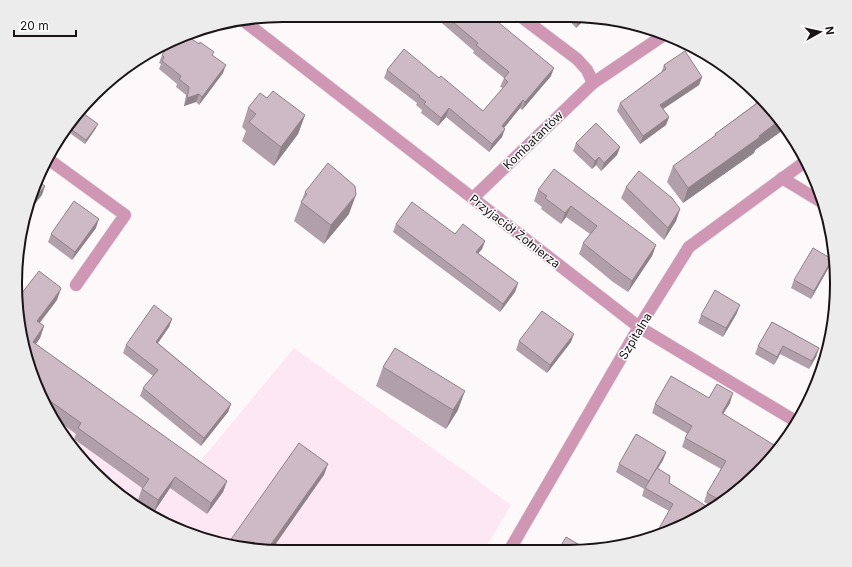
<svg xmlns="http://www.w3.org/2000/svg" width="852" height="567" font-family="Inter,sans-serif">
<rect width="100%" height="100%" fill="#fdf9fb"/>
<polygon fill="#fde7f2" points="294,348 511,505 484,551 231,547 165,524 94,474 51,418 26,351 193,470"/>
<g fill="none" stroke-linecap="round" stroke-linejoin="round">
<g stroke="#d9d4d7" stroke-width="13">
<g id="minor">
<polyline points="524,19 577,59 587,70 593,83"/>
<polyline points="244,21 639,327 797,422"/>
<polyline points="48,159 125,215 76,285"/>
<polyline points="782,178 823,203"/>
<polyline points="473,198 593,83 664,35"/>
<polyline points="509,551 639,327 689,247 806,161"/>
</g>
</g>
<use href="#minor" stroke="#d097b5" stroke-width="12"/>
</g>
<g fill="#b1a0a9">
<polygon points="436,17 493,18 551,76 522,110 520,108 504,128 502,137 489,152 446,117 438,126 421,113 422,110 416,105 417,103 384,78 387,70 439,78 483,111 503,88 500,87 504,78 473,53 474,51 436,18"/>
<polygon points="568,19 584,20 576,28"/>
<polygon points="162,55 213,55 223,73 199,105 196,102 184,106 186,95 176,87 177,84 159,69 161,64 159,63"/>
<polygon points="664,65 702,77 699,85 663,109 669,117 666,125 640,144 617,111 620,103 661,73"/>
<polygon points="759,94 786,128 755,150 754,153 683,203 667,182 673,166 714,137 715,134 755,104"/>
<polygon points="267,98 305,115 298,134 274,166 242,141 246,131 242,127 248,108"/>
<polygon points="96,128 85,144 71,134 72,130"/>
<polygon points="576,143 620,147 617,155 601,171 596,165 592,169 573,151"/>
<polygon points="626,187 680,209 676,221 664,240 621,198"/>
<polygon points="538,190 656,245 652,256 628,292 613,282 579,254 583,243 590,234 566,217 561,224 541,209 542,207 534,201"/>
<polygon points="305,192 349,214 324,244 294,221"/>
<polygon points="396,224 455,234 485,241 482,249 478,253 518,283 515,292 500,312 393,232"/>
<polygon points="96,228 72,260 48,242 51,234"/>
<polygon points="832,259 829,267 811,299 791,288 794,280"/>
<polygon points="57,300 40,323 44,326 40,338 36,344 227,481 223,492 207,514 170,488 154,512 138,500 142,488 74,439 76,434 50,415 20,336"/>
<polygon points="737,313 723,337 698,323 701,315"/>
<polygon points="172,319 169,327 158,343 231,404 228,412 201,446 140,396 143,388 153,376 123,353 126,345"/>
<polygon points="772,322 819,348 816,357 809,369 780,354 774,365 755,354 758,346"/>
<polygon points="519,341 571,342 547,373 516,350"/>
<polygon points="383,367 458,410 446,429 376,386"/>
<polygon points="709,398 730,403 723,414 774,445 771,454 763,468 759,473 718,507 715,508 704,502 707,493 721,469 682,447 685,438 688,434 652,413 655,404"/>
<polygon points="666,452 663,460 657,469 669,483 706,506 669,511 642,496 644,489 616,472 619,464"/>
</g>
<g fill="#908289">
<polygon points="579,19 584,20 576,28"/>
<polygon points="226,65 223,73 199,105 202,97"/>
<polygon points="554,68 551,76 522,110 525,102"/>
<polygon points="702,77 699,85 657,113 660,105"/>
<polygon points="199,94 196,102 184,106 187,98"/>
<polygon points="523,100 520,108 499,134 502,126"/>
<polygon points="449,108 446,117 438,126 441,118"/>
<polygon points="305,115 298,134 274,166 281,147"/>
<polygon points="669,117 666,125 640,144 643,136"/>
<polygon points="780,120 786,128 755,150 754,153 683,203 688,188"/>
<polygon points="98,124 96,128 85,144 86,140"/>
<polygon points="505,129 502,137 489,152 492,144"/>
<polygon points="620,147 617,155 601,171 604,163"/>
<polygon points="599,157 596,165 592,169 595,161"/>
<polygon points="45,186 42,195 28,213 29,206"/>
<polygon points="356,195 349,214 324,244 331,225"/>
<polygon points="571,206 566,217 561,224 565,213"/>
<polygon points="680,209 676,221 664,240 668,228"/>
<polygon points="99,219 96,228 72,260 75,252"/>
<polygon points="485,241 482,249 473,260 476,252"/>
<polygon points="656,245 652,256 628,292 632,281"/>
<polygon points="832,259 829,267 811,299 814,291"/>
<polygon points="518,283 515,292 500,312 503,304"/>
<polygon points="61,289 57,300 32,332 37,321"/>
<polygon points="740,305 737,313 723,337 726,328"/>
<polygon points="172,319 169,327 153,350 156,342"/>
<polygon points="44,326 40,338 29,353 33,342"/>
<polygon points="574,334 571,342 547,373 550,365"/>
<polygon points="783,346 780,354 774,365 777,357"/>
<polygon points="819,348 816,357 809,369 812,361"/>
<polygon points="465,391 458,410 446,429 453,410"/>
<polygon points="733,393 730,403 718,422 722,413"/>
<polygon points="231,404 228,412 201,446 204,438"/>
<polygon points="774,445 771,454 763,468 757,474"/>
<polygon points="666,452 663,460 646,489 649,481"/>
<polygon points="328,464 324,475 273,548 269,547"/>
<polygon points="175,477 170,488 154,512 158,500"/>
<polygon points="227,481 223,492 207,514 211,503"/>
<polygon points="706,506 703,514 700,516"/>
</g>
<g fill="#cebac4" stroke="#908289">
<polygon points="448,18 493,18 554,68 525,102 523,100 502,126 505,129 492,144 449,108 441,118 424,104 426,102 419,97 420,96 387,70 404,49 439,78 441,76 483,111 508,82 504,78 509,72 476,45 478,43"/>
<polygon points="185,35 186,35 199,44 200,42 214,52 212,55 226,65 202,97 199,94 187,98 189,87 179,79 181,76 162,61 164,57 162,55 171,42 182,37 183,38"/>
<polygon points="685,51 702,77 660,105 669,117 643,136 620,103 666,69 664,65"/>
<polygon points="273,91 305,115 281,147 249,122 256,114 248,108 260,93 267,98"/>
<polygon points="763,99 780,120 759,136 760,137 688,188 673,166 716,135 715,134"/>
<polygon points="84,114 98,124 86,140 72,130"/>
<polygon points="596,123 620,147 604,163 599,157 595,161 576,143"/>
<polygon points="328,163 355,186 356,195 331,225 301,202 307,194 305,192"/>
<polygon points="554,169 656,245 632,281 617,270 583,243 597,226 571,206 565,213 545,198 547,196 538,190"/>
<polygon points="639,171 672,198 680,209 668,228 626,187"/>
<polygon points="36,180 45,186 29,206 35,181"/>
<polygon points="74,201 99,219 75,252 51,234"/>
<polygon points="412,202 455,234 463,224 485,241 476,252 518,283 503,304 396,224"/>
<polygon points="813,248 832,259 814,291 794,280"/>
<polygon points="39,271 60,287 61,289 37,321 44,326 33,342 227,481 211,503 175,477 158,500 142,489 149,479 78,428 81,423 43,396 20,336 18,298"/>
<polygon points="715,290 740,305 726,328 701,315"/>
<polygon points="154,305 172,319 156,342 231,404 204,438 143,388 158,370 126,345"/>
<polygon points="542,311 574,334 550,365 519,341"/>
<polygon points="772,322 819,348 812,361 783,346 777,357 758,346"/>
<polygon points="395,348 465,391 453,410 383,367"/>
<polygon points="671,376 709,398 717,384 733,393 722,413 774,445 757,474 723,502 707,493 726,461 685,438 692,426 655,404"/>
<polygon points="636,434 666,452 649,481 619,464"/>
<polygon points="299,443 328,464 269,547 231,547 227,545"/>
<polygon points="657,468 670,476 669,483 706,506 700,516 671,531 654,537 673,504 645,488"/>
<polygon points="566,537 588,550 568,552 557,552"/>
</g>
<g text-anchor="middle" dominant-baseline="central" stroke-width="3" stroke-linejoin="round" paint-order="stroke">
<g font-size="12" fill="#1a1417" stroke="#fff">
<text transform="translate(533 140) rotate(-44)">Kombatantów</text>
<text transform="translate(515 231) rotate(38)">Przyjaciół Żołnierza</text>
<text transform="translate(635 336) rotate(-59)">Szpitalna</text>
</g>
</g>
<path d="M0 0H852V567H0ZM283 22H569A261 261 0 0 1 830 283V284A261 261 0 0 1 569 545H283A261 261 0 0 1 22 284V283A261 261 0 0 1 283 22Z" fill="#edecec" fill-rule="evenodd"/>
<path fill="none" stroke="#1a1417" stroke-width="2" d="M283 22H569A261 261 0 0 1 830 283V284A261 261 0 0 1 569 545H283A261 261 0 0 1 22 284V283A261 261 0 0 1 283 22Z"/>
<g transform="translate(820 32) rotate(82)" stroke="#ffffff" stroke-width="3" paint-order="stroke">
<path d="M0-3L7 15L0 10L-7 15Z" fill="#1a1417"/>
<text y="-6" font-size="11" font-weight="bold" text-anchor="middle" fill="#1a1417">N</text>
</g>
<path d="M14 30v6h62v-6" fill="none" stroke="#1a1417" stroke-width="2"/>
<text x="20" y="30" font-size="12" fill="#1a1417" stroke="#ffffff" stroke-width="3" paint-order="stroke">20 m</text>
</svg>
